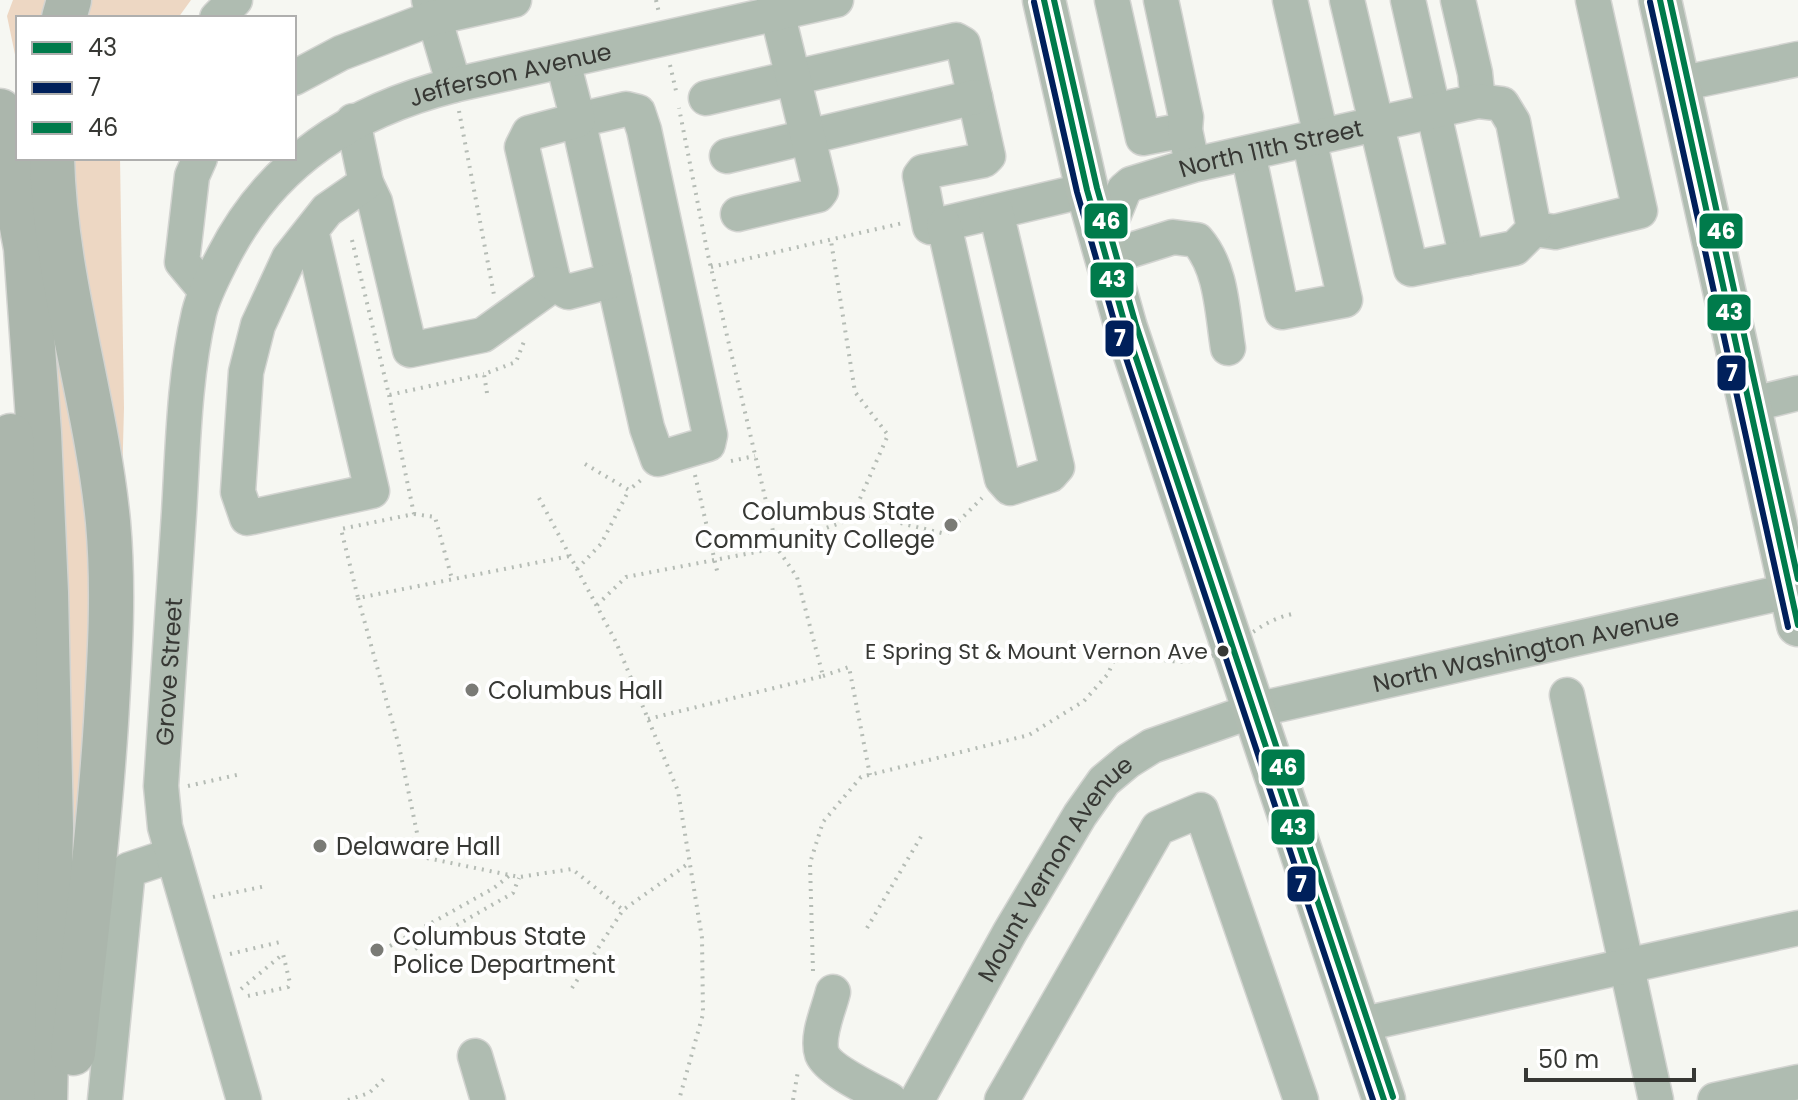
<svg xmlns="http://www.w3.org/2000/svg" width="1798" height="1100" font-family="Poppins,sans-serif">
<rect width="100%" height="100%" fill="#f6f7f2"/>
<g fill="#edd7c3">
<polygon points="13,0 53,0 49,18 18,18 18,69 7,16"/>
<polygon points="87,0 191,0 178,18 82,18"/>
<polygon points="69,158 120,158 124,408 122,483 83,283"/>
<polygon points="43,240 98,550 71,936"/>
</g>
<g fill="none" stroke-linecap="round" stroke-linejoin="round">
<g stroke="#d3d4d1" stroke-width="37">
<g id="minor">
<polyline points="429,0 454,85"/>
<polyline points="1112,0 1143,138 1185,130"/>
<polyline points="1161,0 1186,117 1185,130 1189,149"/>
<polyline points="1290,0 1321,136"/>
<polyline points="1408,0 1467,258"/>
<polyline points="1458,0 1475,73 1478,101"/>
<polyline points="217,18 235,0"/>
<polyline points="294,78 341,53 433,18 514,0"/>
<polyline points="1679,84 1798,59"/>
<polyline points="706,98 956,40 963,44 988,156 984,160 923,172 920,176 930,227 1087,190"/>
<polygon points="626,109 638,112 644,130 710,435 708,444 658,459 647,428 578,120"/>
<polyline points="1248,153 1282,312 1345,300 1309,139"/>
<polyline points="727,156 975,97"/>
<polyline points="200,158 192,176 182,262 206,291"/>
<polyline points="366,183 375,202 410,350 483,335 554,284 522,147 529,133 578,120 563,62"/>
<polyline points="738,214 818,195 821,191 774,0"/>
<polyline points="944,225 1002,479 1010,488 1050,475 1057,467 996,212"/>
<polyline points="1534,229 1555,232 1640,211 1593,0"/>
<polyline points="311,230 372,491 247,518 238,492 246,372 258,325 289,258 327,210 366,183 353,121"/>
<path id="s1" d="M1102 244 1124 190 1131 184 1193 165 1478 101 1502 104 1513 122 1534 229 1515 248 1411 269 1347 0"/>
<path d="M1106 258 1173 237 1197 240C1222 269 1222 311 1228 348"/>
<polyline points="554,284 568,292 614,280"/>
<polyline points="1749,405 1798,393"/>
<polyline points="1567,695 1656,1100"/>
<path d="M833 992C829 1009 816 1036 822 1054 829 1071 874 1091 890 1100"/>
<polyline points="1359,1025 1798,928"/>
<polyline points="475,1056 488,1100"/>
<polyline points="105,1100 128,870 173,855"/>
<path id="s2" d="M244 1100 165 827 161 786C167 695 173 604 179 513 183 446 184 378 199 313 204 293 214 275 223 257 272 161 352 111 454 85L836 0"/>
<path id="s3" d="M917 1100 1010 932 1080 815 1104 781 1128 761 1152 746 1255 710 1798 589"/>
<polyline points="1002,1100 1158,828 1201,810 1301,1100"/>
<polyline points="1715,1100 1798,1082"/>
</g>
</g>
<g stroke="#d3d4d1" stroke-width="45">
<g id="major">
<polyline points="1044,0 1087,190 1126,328 1384,1100"/>
<polyline points="1660,0 1798,625"/>
</g>
</g>
<g stroke="#d3d4d1" stroke-width="47">
<g id="highway">
<polyline points="64,18 69,0"/>
<polyline points="0,111 26,248 39,433 46,593 51,828 45,1100"/>
<path d="M52 158C55 281 96 400 108 522 114 589 110 655 106 722 99 832 85 943 73 1053"/>
<polyline points="11,436 17,817 12,1100"/>
</g>
</g>
<g stroke="#b5bcb5" stroke-width="4" stroke-dasharray="2 6" stroke-linecap="butt">
<polyline points="656,0 659,13"/>
<polyline points="670,65 677,95"/>
<polyline points="459,111 494,295"/>
<polyline points="352,240 389,395 484,374"/>
<polyline points="711,267 903,223"/>
<polyline points="487,393 484,374 516,362 525,339"/>
<polyline points="389,395 414,514 341,529 358,598 570,556"/>
<polyline points="731,461 755,456"/>
<polyline points="585,464 629,490 641,480"/>
<polyline points="695,475 718,575"/>
<polyline points="539,498 616,642 678,791 702,938 703,1014 679,1100"/>
<polyline points="854,512 946,534 982,498"/>
<polyline points="414,514 435,517 452,579"/>
<polyline points="577,569 601,544 629,490"/>
<polyline points="358,598 399,746 422,857 519,877 572,869 623,910"/>
<polyline points="597,605 626,577 777,548 790,541 851,519 888,435 855,392 831,241"/>
<polyline points="823,676 849,667 870,775"/>
<polyline points="648,719 823,676 797,577 777,548 708,255 679,108"/>
<polyline points="188,786 241,774"/>
<polyline points="213,897 266,886"/>
<polyline points="867,928 922,835"/>
<polyline points="390,946 494,888 510,875"/>
<polyline points="415,949 513,893 519,878"/>
<polyline points="230,954 280,942"/>
<polyline points="813,971 810,863 823,822 861,777 1029,735 1084,701 1108,674 1119,648 1126,650"/>
<polyline points="572,988 623,910 689,863"/>
<polyline points="241,989 283,954 290,983 288,987 243,997"/>
<polyline points="348,1100 369,1093 384,1079"/>
<polyline points="793,1100 798,1071"/>
</g>
<use href="#minor" stroke="#afbcb1" stroke-width="34"/>
<use href="#major" stroke="#b0bcb1" stroke-width="42"/>
<use href="#highway" stroke="#abb6ac" stroke-width="44"/>
<path stroke="#b5bcb5" stroke-width="4" stroke-dasharray="2 6" stroke-linecap="butt" d="M1126 650C1171 666 1203 668 1243 639 1260 627 1271 619 1292 614"/>
<g stroke="#fff" stroke-width="12">
<g id="bus-1">
<polyline points="1044,0 1087,190 1126,328 1384,1100"/>
<polyline points="1660,0 1798,625"/>
</g>
</g>
<g stroke="#fff" stroke-width="12">
<g id="bus-2">
<polyline points="1034,2 1077,192 1117,331 1373,1100"/>
<polyline points="1650,2 1788,627"/>
</g>
</g>
<g stroke="#fff" stroke-width="12">
<g id="bus-3">
<polyline points="1054,0 1097,188 1136,325 1393,1097"/>
<polyline points="1670,0 1798,579"/>
</g>
</g>
<use href="#bus-1" stroke="#007b4b" stroke-width="6"/>
<use href="#bus-2" stroke="#00205b" stroke-width="6"/>
<use href="#bus-3" stroke="#007b4b" stroke-width="6"/>
</g>
<g fill="#7a7b76" stroke="#fff" stroke-width="3">
<circle cx="951" cy="525" r="8"/>
<circle cx="472" cy="690" r="8"/>
<circle cx="320" cy="846" r="8"/>
<circle cx="377" cy="950" r="8"/>
</g>
<circle fill="#373834" stroke="#fff" stroke-width="3" cx="1223" cy="651" r="7"/>
<g text-anchor="middle" dominant-baseline="central" stroke-width="8" stroke-linejoin="round" paint-order="stroke">
<g font-size="22" fill="#373834" stroke="#fff" text-anchor="end">
<text x="1208" y="651">E Spring St &amp; Mount Vernon Ave</text>
</g>
<g font-size="24" fill="#373834" stroke="#fff">
<text stroke="none"><textPath href="#s2" startOffset="1216">Jefferson Avenue</textPath></text>
<text stroke="none"><textPath href="#s1" startOffset="212">North 11th Street</textPath></text>
<text stroke="none"><textPath href="#s3" startOffset="816">North Washington Avenue</textPath></text>
<text stroke="none"><textPath href="#s2" startOffset="440">Grove Street</textPath></text>
<text stroke="none"><textPath href="#s3" startOffset="270">Mount Vernon Avenue</textPath></text>
</g>
<g font-size="24" fill="#373834" stroke="#fff" text-anchor="start">
<text x="935" y="511" text-anchor="end">Columbus State<tspan x="935" dy="28">Community College</tspan></text>
<text x="488" y="690">Columbus Hall</text>
<text x="336" y="846">Delaware Hall</text>
<text x="393" y="936">Columbus State<tspan x="393" dy="28">Police Department</tspan></text>
</g>
</g>
<g stroke="#fff" stroke-width="3">
<rect x="1083" y="202" width="46" height="38" rx="8" fill="#007b4b"/>
<rect x="1698" y="212" width="46" height="38" rx="8" fill="#007b4b"/>
<rect x="1089" y="261" width="46" height="38" rx="8" fill="#007b4b"/>
<rect x="1706" y="293" width="46" height="39" rx="8" fill="#007b4b"/>
<rect x="1104" y="319" width="31" height="39" rx="8" fill="#00205b"/>
<rect x="1716" y="354" width="31" height="38" rx="8" fill="#00205b"/>
<rect x="1260" y="748" width="46" height="39" rx="8" fill="#007b4b"/>
<rect x="1270" y="808" width="46" height="38" rx="8" fill="#007b4b"/>
<rect x="1286" y="865" width="31" height="38" rx="8" fill="#00205b"/>
</g>
<g font-size="22" text-anchor="middle" font-weight="bold" fill="#fff">
<text x="1106" y="229">46</text>
<text x="1721" y="239">46</text>
<text x="1112" y="287">43</text>
<text x="1729" y="320">43</text>
<text x="1120" y="346">7</text>
<text x="1732" y="381">7</text>
<text x="1283" y="775">46</text>
<text x="1293" y="835">43</text>
<text x="1301" y="892">7</text>
</g>
<rect x="16" y="16" width="280" height="144" fill="#ffffff" stroke="#afafae" stroke-width="2"/>
<rect x="32" y="42" width="40" height="12" fill="#007b4b" stroke="#afafae" stroke-width="2"/>
<text x="88" y="56" font-size="24" fill="#373834">43</text>
<rect x="32" y="82" width="40" height="12" fill="#00205b" stroke="#afafae" stroke-width="2"/>
<text x="88" y="96" font-size="24" fill="#373834">7</text>
<rect x="32" y="122" width="40" height="12" fill="#007b4b" stroke="#afafae" stroke-width="2"/>
<text x="88" y="136" font-size="24" fill="#373834">46</text>
<path d="M1526 1068v12h168v-12" fill="none" stroke="#373834" stroke-width="4"/>
<text x="1538" y="1068" font-size="24" fill="#373834" stroke="#ffffff" stroke-width="6" paint-order="stroke">50 m</text>
</svg>
